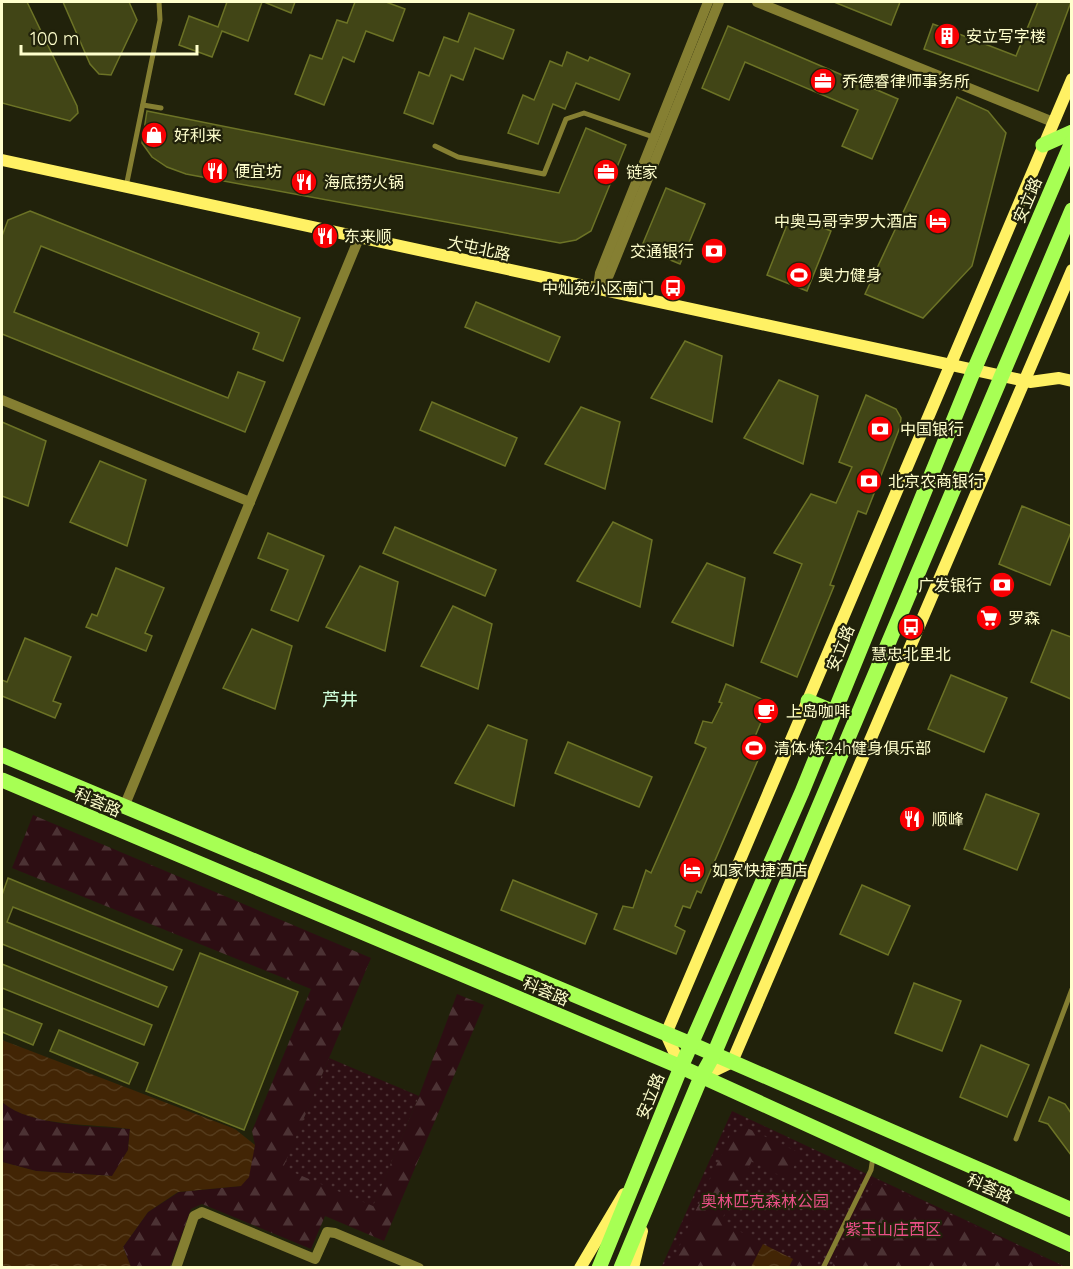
<svg xmlns="http://www.w3.org/2000/svg" width="1073" height="1269" font-family="Quicksand,'Noto Sans SC',sans-serif">
<defs>
<pattern id="grass-dots" width="8" height="8" patternUnits="userSpaceOnUse" patternTransform="scale(1.5)"><rect width="8" height="8" fill="#2d0e13"/><path d="M2 2h.1M6 6h.1" fill="none" stroke="#4c3234" stroke-width="1.8" stroke-linecap="round"/></pattern>
<pattern id="forest-firs" width="22" height="20" patternUnits="userSpaceOnUse" patternTransform="scale(1.5)"><rect width="22" height="20" fill="#2d0e13"/><path d="M5 1l3.5 6h-7zM16 11l3.5 6h-7z" fill="#4c3234"/></pattern>
<pattern id="water-waves" width="16" height="10" patternUnits="userSpaceOnUse" patternTransform="scale(1.5)"><rect width="16" height="10" fill="#422505"/><path d="M0 5q4-4 8 0t8 0" fill="none" stroke="#553b1c"/></pattern>
</defs>
<rect width="100%" height="100%" fill="#21220b"/>
<g fill="url(#grass-dots)">
<polygon points="329,1058 419,1096 373,1207 282,1169"/>
<polygon points="732,1111 1066,1267 661,1268"/>
</g>
<g fill="url(#forest-firs)">
<polygon points="33,815 371,958 283,1168 373,1206 419,1096 457,994 484,1005 384,1241 325,1216 311,1249 202,1204 191,1209 170,1267 131,1267 123,1247 148,1212 179,1192 241,1186 255,1145 252,1131 311,989 12,868"/>
<path d="M2 1102C31 1126 93 1126 130 1129L128 1150 113 1176 36 1171 2 1162Z"/>
<polygon points="747,1128 800,1153 788,1180 752,1161 721,1221 763,1244 751,1267 670,1267 730,1135"/>
<polygon points="874,1180 1065,1267 832,1267"/>
<polygon points="797,1251 818,1261 815,1267 789,1267"/>
</g>
<g fill="url(#water-waves)">
<path d="M2 1040 235 1129 255 1145 249 1177 241 1186 178 1192 148 1212 123 1247 131 1267H2V1162L36 1171 112 1176 128 1150 130 1129C92 1123 33 1128 2 1102Z"/>
<polygon points="763,1244 793,1259 789,1267 751,1267"/>
</g>
<g fill="#414516" stroke="#6c7326" stroke-width="1.5">
<polygon points="2,2 27,2 77,106 78,113 70,121 2,103"/>
<polygon points="63,2 129,2 137,20 111,75 99,74 90,64"/>
<polygon points="227,2 262,2 248,41 222,31 212,57 179,45 189,16 218,27"/>
<polygon points="264,2 295,2 291,13"/>
<polygon points="355,2 386,2 405,9 393,41 366,31 354,62 343,57 324,105 295,94 310,55 322,59 337,20 347,23"/>
<polygon points="834,2 900,2 891,25"/>
<polygon points="1038,2 1071,2 1038,91 924,49 933,24 1016,56"/>
<polygon points="469,13 514,30 503,59 475,48 463,80 451,75 433,124 404,113 419,72 429,76 444,37 458,42"/>
<polygon points="728,26 898,99 872,159 842,146 858,110 745,62 729,100 702,88"/>
<polygon points="567,52 588,61 590,57 630,74 619,100 576,83 565,109 553,104 538,144 508,133 523,95 534,100 550,61 562,66"/>
<polygon points="957,97 988,111 1006,133 972,266 923,318 865,294"/>
<polygon points="147,111 559,193 586,128 626,145 591,231 576,240 560,243 186,174 167,167 152,157 142,143"/>
<polygon points="666,188 705,204 680,264 641,248"/>
<polygon points="30,211 300,318 283,361 253,349 259,333 41,246 14,312 228,398 238,372 265,382 245,432 2,334 2,236 8,220"/>
<polygon points="791,215 831,231 807,291 767,275"/>
<polygon points="476,302 560,337 549,362 465,327"/>
<polygon points="685,341 722,356 712,422 651,398"/>
<polygon points="779,380 818,396 803,464 744,438"/>
<polygon points="866,395 896,409 901,418 900,427 866,514 858,511 830,585 834,586 797,677 761,662 802,564 774,553 811,494 836,503 852,467 839,462"/>
<polygon points="432,402 517,438 505,466 420,430"/>
<polygon points="581,407 620,422 605,489 545,464"/>
<polygon points="2,422 46,441 28,506 2,496"/>
<polygon points="100,461 146,480 127,546 70,522"/>
<polygon points="1022,506 1071,526 1071,532 1050,585 999,564"/>
<polygon points="613,522 652,540 640,607 577,581"/>
<polygon points="395,527 496,570 485,596 383,553"/>
<polygon points="268,533 324,556 298,621 271,610 288,570 258,558"/>
<polygon points="707,563 745,578 733,646 672,622"/>
<polygon points="360,566 398,582 385,651 326,627"/>
<polygon points="116,568 164,588 145,633 152,636 146,651 86,627 92,614 97,616"/>
<polygon points="453,606 492,624 478,689 421,666"/>
<polygon points="252,629 292,646 275,709 223,688"/>
<polygon points="1052,630 1071,637 1071,699 1031,682"/>
<polygon points="25,638 71,657 53,701 61,704 55,718 2,696 2,680 7,682"/>
<polygon points="951,675 1007,698 984,752 928,729"/>
<polygon points="726,684 776,705 769,722 762,720 754,739 764,746 701,893 697,891 690,908 683,906 675,926 685,931 676,954 614,929 623,906 633,908 646,870 651,873 706,748 695,743 703,721 712,723 722,703 719,702"/>
<polygon points="488,725 527,740 514,806 455,783"/>
<polygon points="568,742 652,777 639,807 555,773"/>
<polygon points="986,794 1039,814 1017,870 964,849"/>
<polygon points="8,878 182,950 173,970 13,907 7,922 167,987 158,1007 2,944 2,895"/>
<polygon points="513,880 597,914 585,944 501,910"/>
<polygon points="862,885 910,906 888,955 840,934"/>
<polygon points="200,953 298,992 244,1130 146,1091"/>
<polygon points="2,964 152,1025 144,1045 2,988"/>
<polygon points="914,983 961,1001 942,1051 895,1033"/>
<polygon points="2,1008 42,1024 33,1045 2,1032"/>
<polygon points="59,1030 138,1063 129,1084 50,1051"/>
<polygon points="981,1045 1029,1065 1007,1117 960,1097"/>
<polygon points="1049,1097 1065,1104 1071,1113 1071,1155 1048,1124 1039,1121"/>
</g>
<g fill="none" stroke-linecap="round" stroke-linejoin="round">
<g stroke="#857f32" stroke-width="5">
<polyline points="143,105 161,108"/>
<polyline points="435,146 458,157 544,174 566,119 584,113 656,138"/>
<polyline points="126,187 160,20 159,2"/>
<polyline points="1016,1139 1072,989"/>
<polyline points="823,1268 871,1170 873,1157"/>
</g>
<g stroke="#857f32" stroke-width="10">
<polyline points="757,2 1053,122"/>
<polyline points="598,287 600,273 708,2"/>
<polyline points="598,290 609,275 719,2"/>
<polyline points="2,400 250,502"/>
<polyline points="124,807 359,238"/>
<polyline points="176,1268 194,1216 202,1212 315,1259 327,1232 335,1233 419,1268"/>
</g>
<g stroke="#fff164" stroke-width="12">
<polyline points="2,160 1030,382 1059,378 1072,381"/>
<polyline points="681,1067 666,1034 1072,79"/>
<polyline points="701,1077 732,1062 1072,270"/>
<polyline points="580,1268 624,1194"/>
<polyline points="633,1268 642,1231"/>
</g>
<g stroke="#a7ff54" stroke-width="15">
<polyline points="1043,145 1072,132"/>
<polyline points="808,701 834,712"/>
<polyline points="2,755 691,1044 1072,1210"/>
<polyline points="2,780 681,1067 1072,1245"/>
<polyline points="599,1268 681,1067 802,792 974,370 1072,142"/>
<polyline points="621,1268 701,1077 714,1054 1072,210"/>
</g>
</g>
<defs>
<g id="building-disc" transform="scale(1.35)"><circle r="9.5" fill="#f80003" stroke="#21220b"/><path d="M-4-6H4V6H1V3H-1V6H-4ZM-2.5-4.3h1.7v1.8h-1.7ZM.8-4.3h1.7v1.8H.8ZM-2.5-1h1.7V.8h-1.7ZM.8-1h1.7V.8H.8Z" fill="#fff"/></g>
<g id="office-disc" transform="scale(1.35)"><circle r="9.5" fill="#f80003" stroke="#21220b"/><path d="M-6-3h4V-5.5h4V-3h4V5H-6ZM-1-4.5V-3h2v-1.5ZM-6 0V1H6V0Z" fill="#fff"/></g>
<g id="shop-disc" transform="scale(1.35)"><circle r="9.5" fill="#f80003" stroke="#21220b"/><path d="M-5-2.5h2.3a2.7 3.5 0 0 1 5.4 0H5L5.5 6h-11ZM-1.5-2.5h3a1.5 2.3 0 0 0-3 0Z" fill="#fff"/></g>
<g id="restaurant-disc" transform="scale(1.35)"><circle r="9.5" fill="#f80003" stroke="#21220b"/><path d="M-5-6h1v4h1v-4h1v4h1v-4h1v5L-1.5 .5V6h-2V.5L-5-1ZM5-6V6H3V1.5H1.5Q1.5-4 5-6Z" fill="#fff"/></g>
<g id="hotel-disc" transform="scale(1.35)"><circle r="9.5" fill="#f80003" stroke="#21220b"/><path d="M-6-4.5h1.5V1H6V5H4.5V3h-9V5H-6ZM-4 0a1.8 1.8 0 1 1 3.6 0ZM.5 0V-2.5h3Q6-2.5 6 0Z" fill="#fff"/></g>
<g id="bank-disc" transform="scale(1.35)"><circle r="9.5" fill="#f80003" stroke="#21220b"/><path d="M-6-4H6V4H-6ZM0-2.3a2.3 2.3 0 1 0 0 4.6a2.3 2.3 0 1 0 0-4.6Z" fill="#fff"/></g>
<g id="stadium-disc" transform="scale(1.35)"><circle r="9.5" fill="#f80003" stroke="#21220b"/><path d="M0-5a6.5 5 0 1 0 0 10a6.5 5 0 1 0 0-10ZM-3.5-1.8h7v3.6h-7Z" fill="#fff"/></g>
<g id="bus-disc" transform="scale(1.35)"><circle r="9.5" fill="#f80003" stroke="#21220b"/><path d="M-5-6H5V4H4V6H2V4H-2V6H-4V4H-5ZM-3.5-4V0h7V-4ZM-3.5 1.2v1.5H-2V1.2ZM2 1.2v1.5H3.5V1.2Z" fill="#fff"/></g>
<g id="supermarket-disc" transform="scale(1.35)"><circle r="9.5" fill="#f80003" stroke="#21220b"/><path d="M-6-5.5h2.5l.6 2H6L4.5 2H-2.5L-4.4-4H-6ZM-1.5 3.2a1.3 1.3 0 1 0 .1 0ZM3 3.2a1.3 1.3 0 1 0 .1 0Z" fill="#fff"/></g>
<g id="cafe-disc" transform="scale(1.35)"><circle r="9.5" fill="#f80003" stroke="#21220b"/><path d="M-5.5-4.5H6V0H3Q3 3.5 0 3.5H-2.5Q-5.5 3.5-5.5 0ZM3-3.2v2h1.7v-2ZM-6 4.5H4V6H-6Z" fill="#fff"/></g>
</defs>
<g fill-rule="evenodd">
<use href="#building-disc" x="947" y="36"/>
<use href="#office-disc" x="823" y="81"/>
<use href="#shop-disc" x="154" y="135"/>
<use href="#restaurant-disc" x="215" y="171"/>
<use href="#office-disc" x="606" y="172"/>
<use href="#restaurant-disc" x="304" y="182"/>
<use href="#hotel-disc" x="938" y="221"/>
<use href="#restaurant-disc" x="325" y="236"/>
<use href="#bank-disc" x="714" y="251"/>
<use href="#stadium-disc" x="799" y="275"/>
<use href="#bus-disc" x="673" y="288"/>
<use href="#bank-disc" x="880" y="429"/>
<use href="#bank-disc" x="869" y="481"/>
<use href="#bank-disc" x="1002" y="585"/>
<use href="#supermarket-disc" x="989" y="618"/>
<use href="#bus-disc" x="911" y="627"/>
<use href="#cafe-disc" x="766" y="711"/>
<use href="#stadium-disc" x="754" y="748"/>
<use href="#restaurant-disc" x="912" y="819"/>
<use href="#hotel-disc" x="692" y="870"/>
</g>
<g text-anchor="middle" dominant-baseline="central" stroke-width="4.5" stroke-linejoin="round" paint-order="stroke">
<g font-size="16" fill="#ffffcd" stroke="#21220b" text-anchor="start">
<text x="966" y="36">安立写字楼</text>
<text x="842" y="81">乔德睿律师事务所</text>
<text x="174" y="135">好利来</text>
<text x="234" y="171">便宜坊</text>
<text x="626" y="172">链家</text>
<text x="324" y="182">海底捞火锅</text>
<text x="918" y="221" text-anchor="end">中奥马哥孛罗大酒店</text>
<text x="344" y="236">东来顺</text>
<text x="694" y="251" text-anchor="end">交通银行</text>
<text x="818" y="275">奥力健身</text>
<text x="654" y="288" text-anchor="end">中灿苑小区南门</text>
<text x="900" y="429">中国银行</text>
<text x="888" y="481">北京农商银行</text>
<text x="982" y="585" text-anchor="end">广发银行</text>
<text x="1008" y="618">罗森</text>
<text x="911" y="654" text-anchor="middle">慧忠北里北</text>
<text x="786" y="711">上岛咖啡</text>
<text x="774" y="748">清体·炼24h健身俱乐部</text>
<text x="932" y="819">顺峰</text>
<text x="712" y="870">如家快捷酒店</text>
</g>
<g font-size="16" fill="#ffffcd" stroke="#21220b">
<text transform="translate(1027 200) rotate(-67)">安立路</text>
<text transform="translate(479 248) rotate(12)">大屯北路</text>
<text transform="translate(840 648) rotate(-68)">安立路</text>
<text transform="translate(98 802) rotate(23)">科荟路</text>
<text transform="translate(546 991) rotate(23)">科荟路</text>
<text transform="translate(650 1096) rotate(-68)">安立路</text>
<text transform="translate(990 1188) rotate(24)">科荟路</text>
</g>
<g font-size="16" fill="#e94f87" stroke="#21220b">
<text x="765" y="1201">奥林匹克森林公园</text>
<text x="893" y="1229">紫玉山庄西区</text>
</g>
<g font-size="18" fill="#cfffdb" stroke="#21220b">
<text x="340" y="699">芦井</text>
</g>
</g>
<rect width="1073" height="1269" fill="none" stroke="#ffffcd" stroke-width="6"/>
<path d="M21 45v9h176v-9" fill="none" stroke="#ffffcd" stroke-width="3"/>
<text x="30" y="45" font-size="18" fill="#ffffcd" stroke="#21220b" stroke-width="4.5" paint-order="stroke">100 m</text>
</svg>
